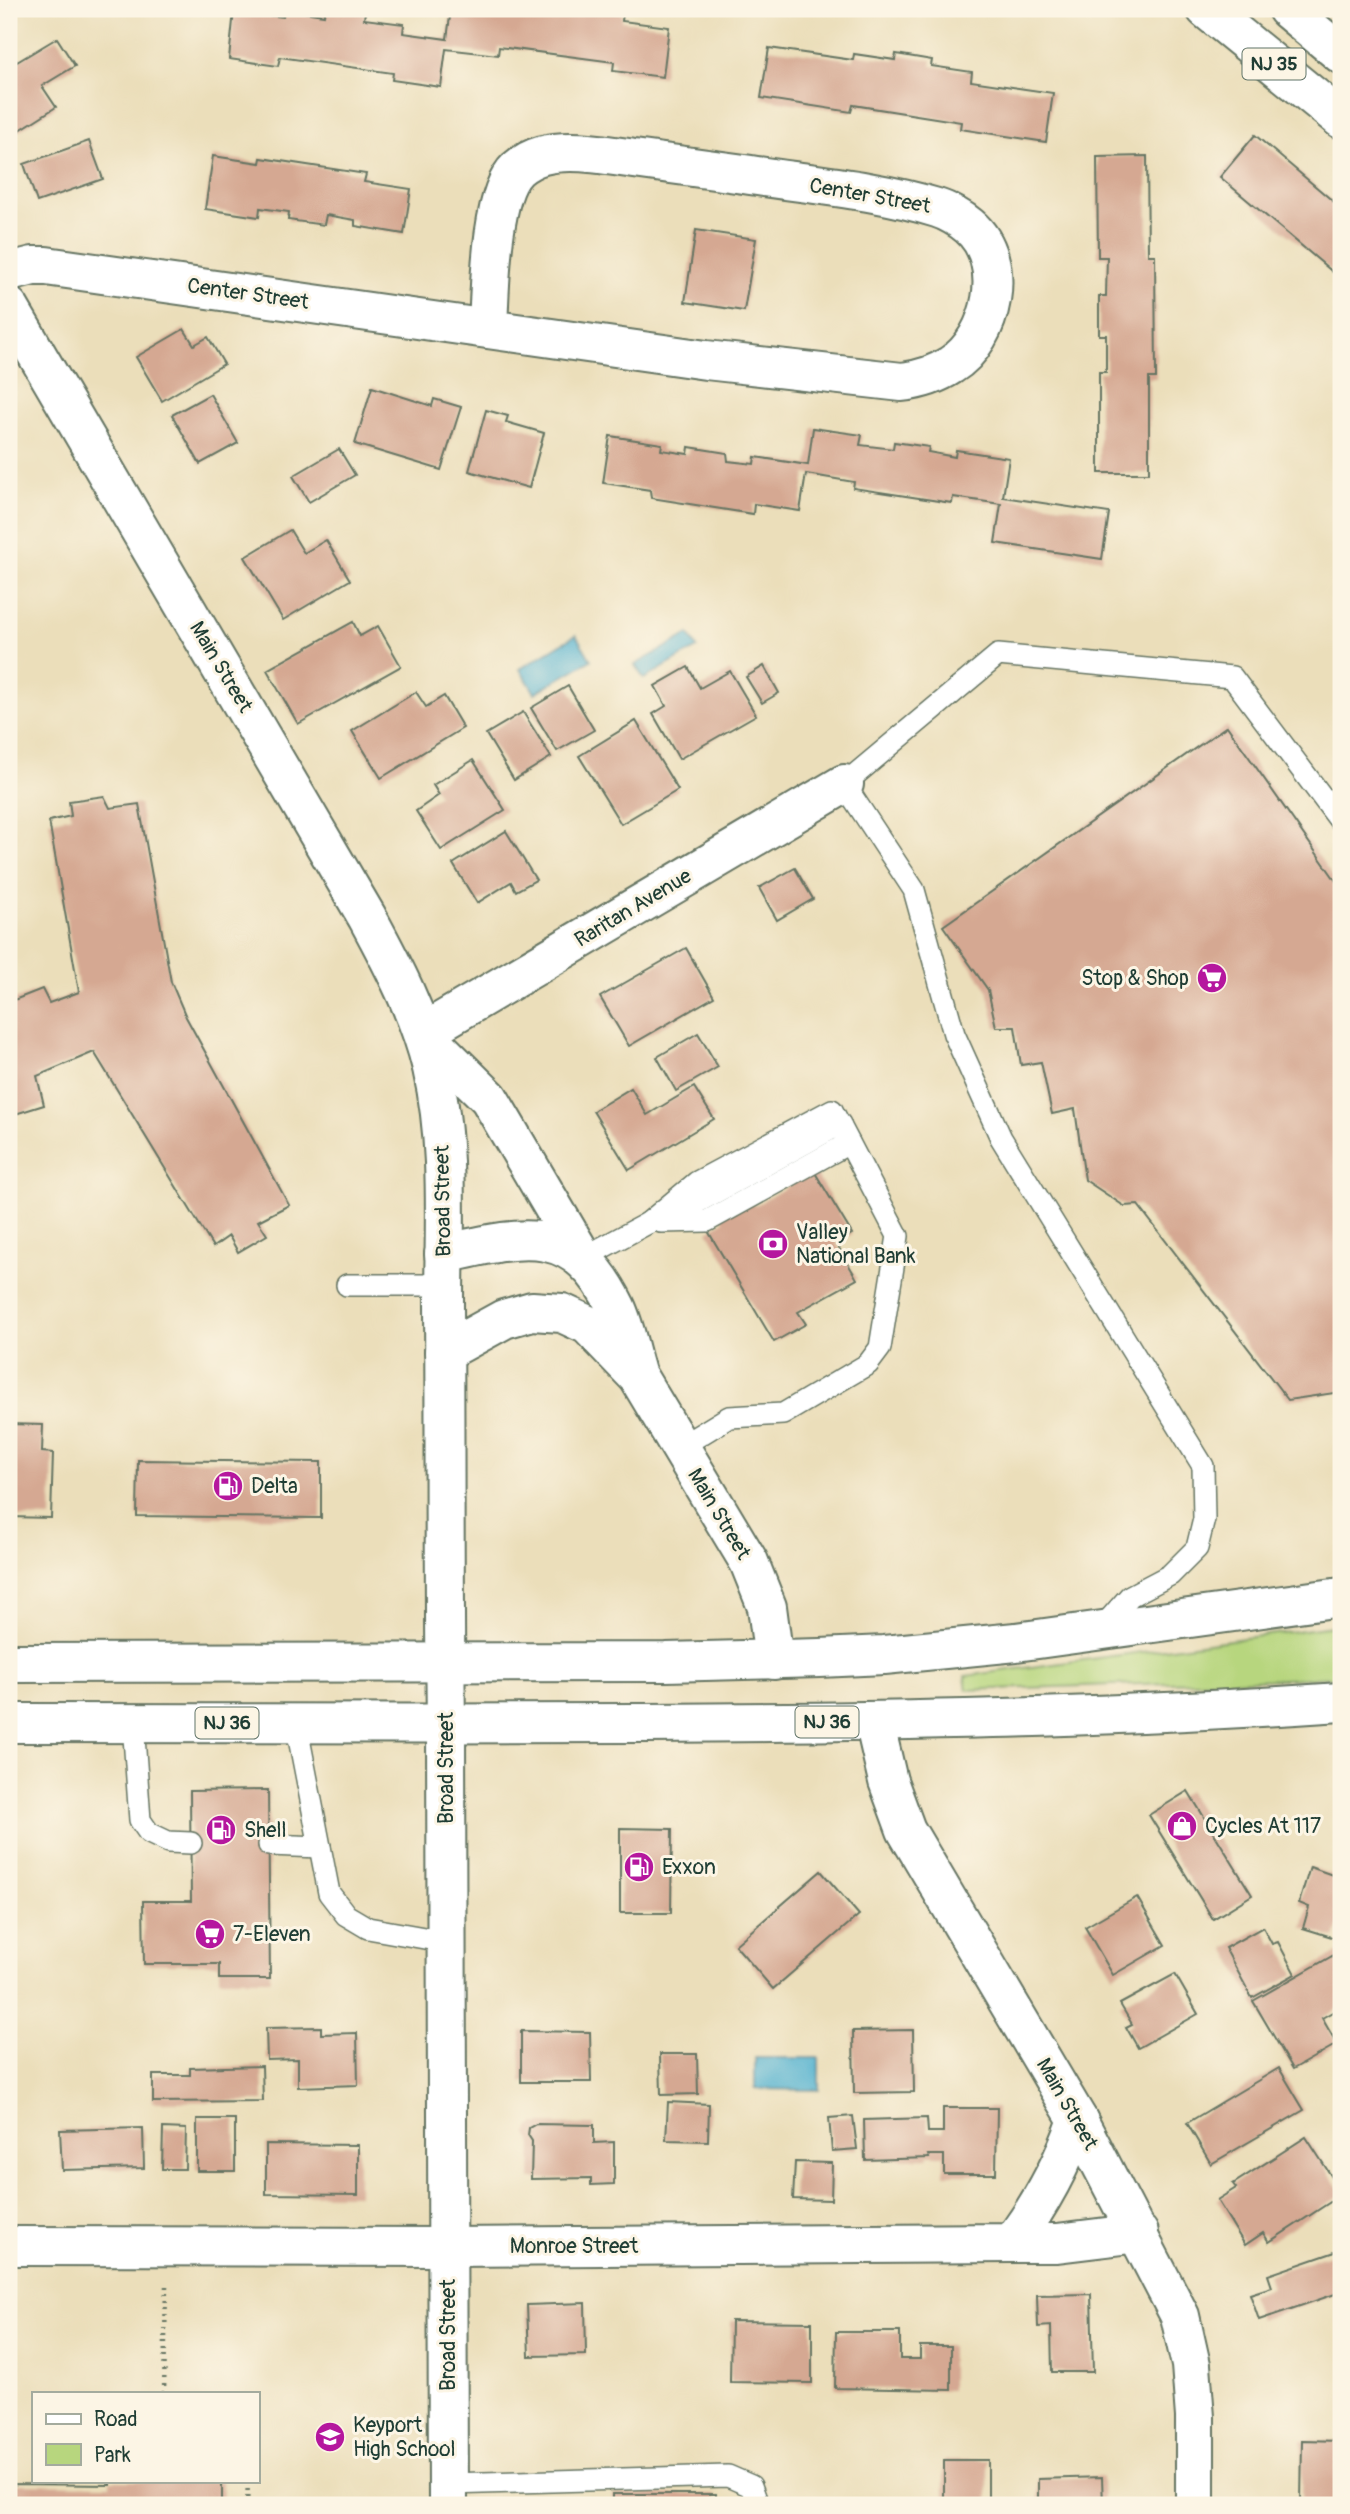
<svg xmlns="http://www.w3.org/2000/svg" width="1350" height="2514" font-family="Pangolin,sans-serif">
<rect width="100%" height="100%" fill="#fcf5e5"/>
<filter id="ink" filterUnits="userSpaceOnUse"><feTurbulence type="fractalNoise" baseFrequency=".0143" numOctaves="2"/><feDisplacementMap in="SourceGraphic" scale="14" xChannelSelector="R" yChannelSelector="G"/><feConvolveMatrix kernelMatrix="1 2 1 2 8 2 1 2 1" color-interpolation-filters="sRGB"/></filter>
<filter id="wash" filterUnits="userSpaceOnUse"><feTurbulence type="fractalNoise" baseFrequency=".00686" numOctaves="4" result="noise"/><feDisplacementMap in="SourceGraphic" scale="28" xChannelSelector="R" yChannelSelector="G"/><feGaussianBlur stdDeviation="1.57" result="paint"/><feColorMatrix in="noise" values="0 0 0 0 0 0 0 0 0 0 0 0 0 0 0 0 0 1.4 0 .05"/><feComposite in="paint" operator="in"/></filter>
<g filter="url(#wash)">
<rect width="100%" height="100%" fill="#ebdeba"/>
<polygon fill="#b7d67e" stroke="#6b8a59" stroke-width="2" points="1341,1625 1341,1677 967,1690 965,1676"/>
<g fill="#50b0cf" stroke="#387682" stroke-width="2">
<polygon points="689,634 697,648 644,679 635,665"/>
<polygon points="576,635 591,660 535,693 520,669"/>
<polygon points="755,2058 819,2058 819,2090 755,2089"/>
</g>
<g id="blocks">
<g fill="#d5a892">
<polygon points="284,9 324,15 325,9 365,12 364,19 404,24 403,33 447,39 451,9 593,9 623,13 622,21 669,27 663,77 613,71 614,62 499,47 498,55 446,49 441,87 392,80 393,73 280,57 278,66 229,59 234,11 283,17"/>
<polygon points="57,38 75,66 42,86 56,107 9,137 9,50 17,62"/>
<polygon points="769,48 853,60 854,54 895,60 896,54 932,60 931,66 972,72 971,81 1053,93 1046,142 960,129 961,122 853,105 851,112 761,98"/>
<polygon points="1255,135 1341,208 1341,279 1220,177"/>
<polygon points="89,141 103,179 37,202 24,164"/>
<polygon points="213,156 260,163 261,158 366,174 364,182 411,189 404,234 355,226 355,220 326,215 324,225 288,220 289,212 260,208 259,217 205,209"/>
<polygon points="1147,156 1148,255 1155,255 1156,378 1149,378 1149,473 1099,473 1099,372 1106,372 1106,335 1099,335 1099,296 1106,296 1107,257 1098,257 1097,157"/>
<polygon points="696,230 756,239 744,311 685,302"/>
<polygon points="184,329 194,345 208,337 224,364 162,401 136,357"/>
<polygon points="372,387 432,406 434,399 461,407 441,470 355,444"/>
<polygon points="210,394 238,443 200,464 172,415"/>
<polygon points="486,410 508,416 506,422 544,433 529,488 469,471"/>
<polygon points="813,428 862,435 860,445 893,449 894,442 929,447 928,452 955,457 956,450 1009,458 1003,497 1109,513 1102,559 995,543 1001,504 953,497 952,503 853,488 854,482 806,474 800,511 754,504 753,514 651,498 650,490 603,483 610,436 662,444 661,450 688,454 689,447 727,453 728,461 754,464 755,457 808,465"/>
<polygon points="339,449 355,475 309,502 293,476"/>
<polygon points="290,530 304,553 326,540 350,580 283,620 245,557"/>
<polygon points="353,622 360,636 378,626 401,666 298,724 267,670"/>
<polygon points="764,666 779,693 762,703 746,677"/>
<polygon points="688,667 700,688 730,671 756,715 679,759 653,714 666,706 655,686"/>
<polygon points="568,686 594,730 557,751 531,708"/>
<polygon points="416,692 426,707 444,696 463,728 381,778 352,731"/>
<polygon points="523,712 551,757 514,780 486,734"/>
<polygon points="636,721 678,790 621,824 579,756"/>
<polygon points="1227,726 1341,888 1341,1392 1288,1400 1138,1205 1124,1206 1085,1180 1075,1109 1052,1114 1041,1062 1021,1065 1015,1027 996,1027 988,990 943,926"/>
<polygon points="473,760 505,810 441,850 416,811 439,795 433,785"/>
<polygon points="104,796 110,808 139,804 171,982 186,1017 289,1205 258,1221 267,1235 238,1252 229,1236 213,1247 94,1052 37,1076 44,1105 9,1116 9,1002 42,989 49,1003 79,992 49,821 71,816 69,801"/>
<polygon points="506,831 536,880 516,891 511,882 477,903 453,864"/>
<polygon points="795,868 813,899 777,920 759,888"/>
<polygon points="686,948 714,997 629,1046 600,997"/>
<polygon points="698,1033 718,1067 676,1091 657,1057"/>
<polygon points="694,1087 714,1119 629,1170 593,1111 631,1088 647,1115"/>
<polygon points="814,1171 852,1234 836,1243 857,1279 798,1312 806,1324 774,1342 708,1231 724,1221 705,1189 734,1173 754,1206"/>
<polygon points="9,1424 43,1425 42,1452 53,1453 51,1518 9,1517"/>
<polygon points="138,1460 321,1462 321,1518 137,1516"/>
<polygon points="268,1790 270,1979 219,1979 219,1964 144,1964 143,1901 191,1901 190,1791"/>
<polygon points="1188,1791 1252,1895 1213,1919 1149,1815"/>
<polygon points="620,1828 672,1829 671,1913 620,1913"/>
<polygon points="1310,1867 1341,1878 1341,1919 1335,1938 1303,1928 1309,1907 1299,1903"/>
<polygon points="821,1871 859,1915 773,1989 735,1945"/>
<polygon points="1137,1897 1165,1945 1113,1975 1085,1927"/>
<polygon points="1263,1927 1272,1944 1278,1942 1295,1974 1252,1998 1225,1948"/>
<polygon points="1341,1951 1341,2007 1322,2018 1337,2044 1293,2069 1253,2001"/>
<polygon points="1175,1974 1198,2014 1138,2048 1126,2027 1132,2024 1120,2004"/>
<polygon points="321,2027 321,2034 357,2033 358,2085 298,2087 298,2059 267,2060 266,2028"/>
<polygon points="913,2030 914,2092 854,2093 853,2031"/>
<polygon points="521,2031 590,2032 591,2082 521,2082"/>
<polygon points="660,2054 697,2054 698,2094 661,2095"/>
<polygon points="262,2066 263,2101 153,2102 153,2075 190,2075 190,2068"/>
<polygon points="1279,2068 1304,2110 1211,2164 1187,2123"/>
<polygon points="668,2102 709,2104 708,2141 666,2140"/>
<polygon points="943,2108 997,2108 996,2174 944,2174 944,2155 928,2155 929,2158 865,2160 864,2120 927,2118 928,2132 943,2132"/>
<polygon points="853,2116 857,2149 832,2151 829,2118"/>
<rect x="197" y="2119" width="38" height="52"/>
<polygon points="536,2124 594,2125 594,2143 614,2142 614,2184 591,2185 591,2178 531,2179 532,2141 528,2135 529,2128"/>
<polygon points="143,2128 144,2168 62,2170 60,2130"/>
<polygon points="163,2128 186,2129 185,2169 162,2169"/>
<polygon points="1306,2137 1341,2191 1341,2195 1269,2242 1263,2233 1245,2245 1217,2200 1236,2188 1233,2184"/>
<polygon points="266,2144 358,2145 358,2195 266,2194"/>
<polygon points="795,2162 832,2163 831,2200 793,2199"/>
<polygon points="1341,2250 1341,2292 1259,2320 1250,2294 1272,2287 1268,2275"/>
<polygon points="1091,2294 1093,2372 1052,2372 1051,2326 1038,2327 1037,2295"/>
<polygon points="585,2303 586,2355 529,2356 527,2305"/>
<polygon points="731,2321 812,2322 812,2383 730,2382"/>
<polygon points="836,2332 900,2332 900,2359 920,2359 920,2346 951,2346 951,2390 835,2388"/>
<polygon points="1302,2440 1341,2441 1341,2504 1301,2503"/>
<rect x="944" y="2460" width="44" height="45"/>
<polygon points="1102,2477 1103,2505 1011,2505 1011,2502 1038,2501 1038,2479"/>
<polygon points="110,2481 222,2481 222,2505 9,2505 9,2484 110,2485"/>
<rect x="613" y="2494" width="103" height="11"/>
</g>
</g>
</g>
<g filter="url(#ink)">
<use href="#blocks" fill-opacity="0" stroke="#667563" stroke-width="2"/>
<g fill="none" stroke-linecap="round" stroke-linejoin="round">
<g stroke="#667563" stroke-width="24">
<g id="lane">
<polyline points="661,1222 707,1221 849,1143"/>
<polyline points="648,1223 697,1182 832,1110 898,1236 880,1348 868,1364 783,1414 729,1417 680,1447"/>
<polyline points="583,1258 648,1223 696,1203 840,1124"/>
<polyline points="347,1285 444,1285"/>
<polyline points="1101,1629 1130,1596 1170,1575 1197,1548 1204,1519 1203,1466 1001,1138 954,1034 914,890 844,784 998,655 1232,677 1341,822"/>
<polyline points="133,1723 140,1820 149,1833 168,1842 191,1843"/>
<polyline points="296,1723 329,1893 346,1915 368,1928 447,1942"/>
<polyline points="269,1845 320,1847"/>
<polyline points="448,2484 728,2476 751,2486 758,2505"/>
</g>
</g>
<g stroke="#667563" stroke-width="42">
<g id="street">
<path d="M9 272 33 266H46L706 360 902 382C919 380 936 375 951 365 993 339 1010 261 969 226 961 219 947 211 937 208 875 189 808 184 744 174 708 169 671 164 634 159 614 156 592 152 571 152 551 152 533 155 517 169 490 195 490 291 488 328"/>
<polyline points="422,1033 844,784"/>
<polyline points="1078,2120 1180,2316 1191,2365 1195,2417 1195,2505"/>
<polyline points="1012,2243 1057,2243 1139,2233"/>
<polyline points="9,2246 447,2247"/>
</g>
</g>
<g stroke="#667563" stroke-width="42">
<g id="secondary">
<path d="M9 307 367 917C393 965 419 1014 432 1068 450 1145 444 1227 444 1305 445 1445 444 1584 446 1724L448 2505"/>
<polyline points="423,1033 489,1098 583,1258"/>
<path d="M444 1254C523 1236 574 1221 616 1307 625 1326 629 1349 635 1369"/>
<polyline points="444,1352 504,1319 532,1311 562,1313 588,1325 638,1377 749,1562 767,1607 774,1660"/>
<path d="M447 2247 1012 2243C1041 2204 1062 2166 1078 2120L906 1830 888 1781 874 1721"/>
</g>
</g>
<g stroke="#667563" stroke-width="42">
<g id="highway">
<polyline points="1206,9 1341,119"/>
<polyline points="1287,9 1341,54"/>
<polyline points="9,1663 666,1662 820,1658 884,1655 1016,1642 1341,1597"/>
<path d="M9 1723C221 1723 433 1724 645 1723 877 1722 1109 1718 1341 1702"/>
</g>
</g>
<g stroke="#667563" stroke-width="4.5" stroke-dasharray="2 5" stroke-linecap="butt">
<polyline points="164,2393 166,2286"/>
<polyline points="247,2505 248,2481"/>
</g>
<use href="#lane" stroke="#fff" stroke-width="21"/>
<use href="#street" stroke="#fff" stroke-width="38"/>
<use href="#secondary" stroke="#fff" stroke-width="38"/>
<use href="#highway" stroke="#fff" stroke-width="38"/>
</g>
</g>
<defs>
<g id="supermarket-disc" transform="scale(1.575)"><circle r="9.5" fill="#b5179e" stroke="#fcf5e5"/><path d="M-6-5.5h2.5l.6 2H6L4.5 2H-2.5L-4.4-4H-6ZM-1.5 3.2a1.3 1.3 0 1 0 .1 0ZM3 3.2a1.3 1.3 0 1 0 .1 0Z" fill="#fff"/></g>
<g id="bank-disc" transform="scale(1.575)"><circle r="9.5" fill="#b5179e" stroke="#fcf5e5"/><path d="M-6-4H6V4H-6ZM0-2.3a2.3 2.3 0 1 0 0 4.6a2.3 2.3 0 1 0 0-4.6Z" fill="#fff"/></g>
<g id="fuel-disc" transform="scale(1.575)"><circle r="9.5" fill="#b5179e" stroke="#fcf5e5"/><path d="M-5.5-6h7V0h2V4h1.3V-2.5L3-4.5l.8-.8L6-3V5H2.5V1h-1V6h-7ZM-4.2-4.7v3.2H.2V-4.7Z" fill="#fff"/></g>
<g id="shop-disc" transform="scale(1.575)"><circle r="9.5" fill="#b5179e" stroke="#fcf5e5"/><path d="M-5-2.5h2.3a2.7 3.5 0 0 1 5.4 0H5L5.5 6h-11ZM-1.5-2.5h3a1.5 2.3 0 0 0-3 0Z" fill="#fff"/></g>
<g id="school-disc" transform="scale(1.575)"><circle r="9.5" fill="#b5179e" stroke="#fcf5e5"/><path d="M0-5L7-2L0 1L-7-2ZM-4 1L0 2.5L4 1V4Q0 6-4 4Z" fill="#fff"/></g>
</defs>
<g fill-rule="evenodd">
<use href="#supermarket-disc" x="1212" y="978"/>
<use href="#bank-disc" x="773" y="1244"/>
<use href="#fuel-disc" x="228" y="1486"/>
<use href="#shop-disc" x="1182" y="1826"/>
<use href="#fuel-disc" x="221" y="1830"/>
<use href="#fuel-disc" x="639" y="1867"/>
<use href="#supermarket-disc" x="210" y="1934"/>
<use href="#school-disc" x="330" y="2437"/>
</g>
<g text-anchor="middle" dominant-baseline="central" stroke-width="6" stroke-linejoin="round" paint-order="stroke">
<g fill="#fcf5e5" stroke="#617469" stroke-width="2">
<rect x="1242.5" y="48.5" width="63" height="31" rx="5"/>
<rect x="795.5" y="1706.5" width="63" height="31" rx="5"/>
<rect x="195.5" y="1707.5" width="63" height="31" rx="5"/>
</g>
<g font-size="19" font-weight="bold" fill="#1f3d34">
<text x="1274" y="64">NJ 35</text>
<text x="827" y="1722">NJ 36</text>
<text x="227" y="1723">NJ 36</text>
</g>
<g font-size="21" fill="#1f3d34" stroke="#fcf5e5">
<text transform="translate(870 196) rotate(10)">Center Street</text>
<text transform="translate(248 294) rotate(8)">Center Street</text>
<text transform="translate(221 667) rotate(59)">Main Street</text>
<text transform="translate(633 908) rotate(-31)">Raritan Avenue</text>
<text transform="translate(443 1201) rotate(-91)">Broad Street</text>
<text transform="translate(719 1514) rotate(59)">Main Street</text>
<text transform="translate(446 1768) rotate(-90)">Broad Street</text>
<text transform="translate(1067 2104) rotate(60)">Main Street</text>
<text x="574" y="2246">Monroe Street</text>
<text transform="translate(448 2335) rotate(-90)">Broad Street</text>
</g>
<g font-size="21" fill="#1f3d34" stroke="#fcf5e5" text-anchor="start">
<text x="1189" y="978" text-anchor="end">Stop &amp; Shop</text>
<text x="796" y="1232">Valley<tspan x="796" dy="24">National Bank</tspan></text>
<text x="251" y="1486">Delta</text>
<text x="1205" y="1826">Cycles At 117</text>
<text x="244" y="1830">Shell</text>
<text x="662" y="1867">Exxon</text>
<text x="233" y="1934">7-Eleven</text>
<text x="353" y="2425">Keyport<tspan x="353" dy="24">High School</tspan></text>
</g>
</g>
<rect width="1350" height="2514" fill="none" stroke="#fcf5e5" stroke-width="35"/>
<rect x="32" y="2392" width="228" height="91" fill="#fcf5e5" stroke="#a4ab9e" stroke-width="2"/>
<rect x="46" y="2414" width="35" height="10" fill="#ffffff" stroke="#a4ab9e" stroke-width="2"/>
<text x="94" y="2426" font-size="21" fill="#1f3d34">Road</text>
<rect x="46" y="2444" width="35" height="21" fill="#b7d67e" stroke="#a4ab9e" stroke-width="2"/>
<text x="94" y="2462" font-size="21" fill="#1f3d34">Park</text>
</svg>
